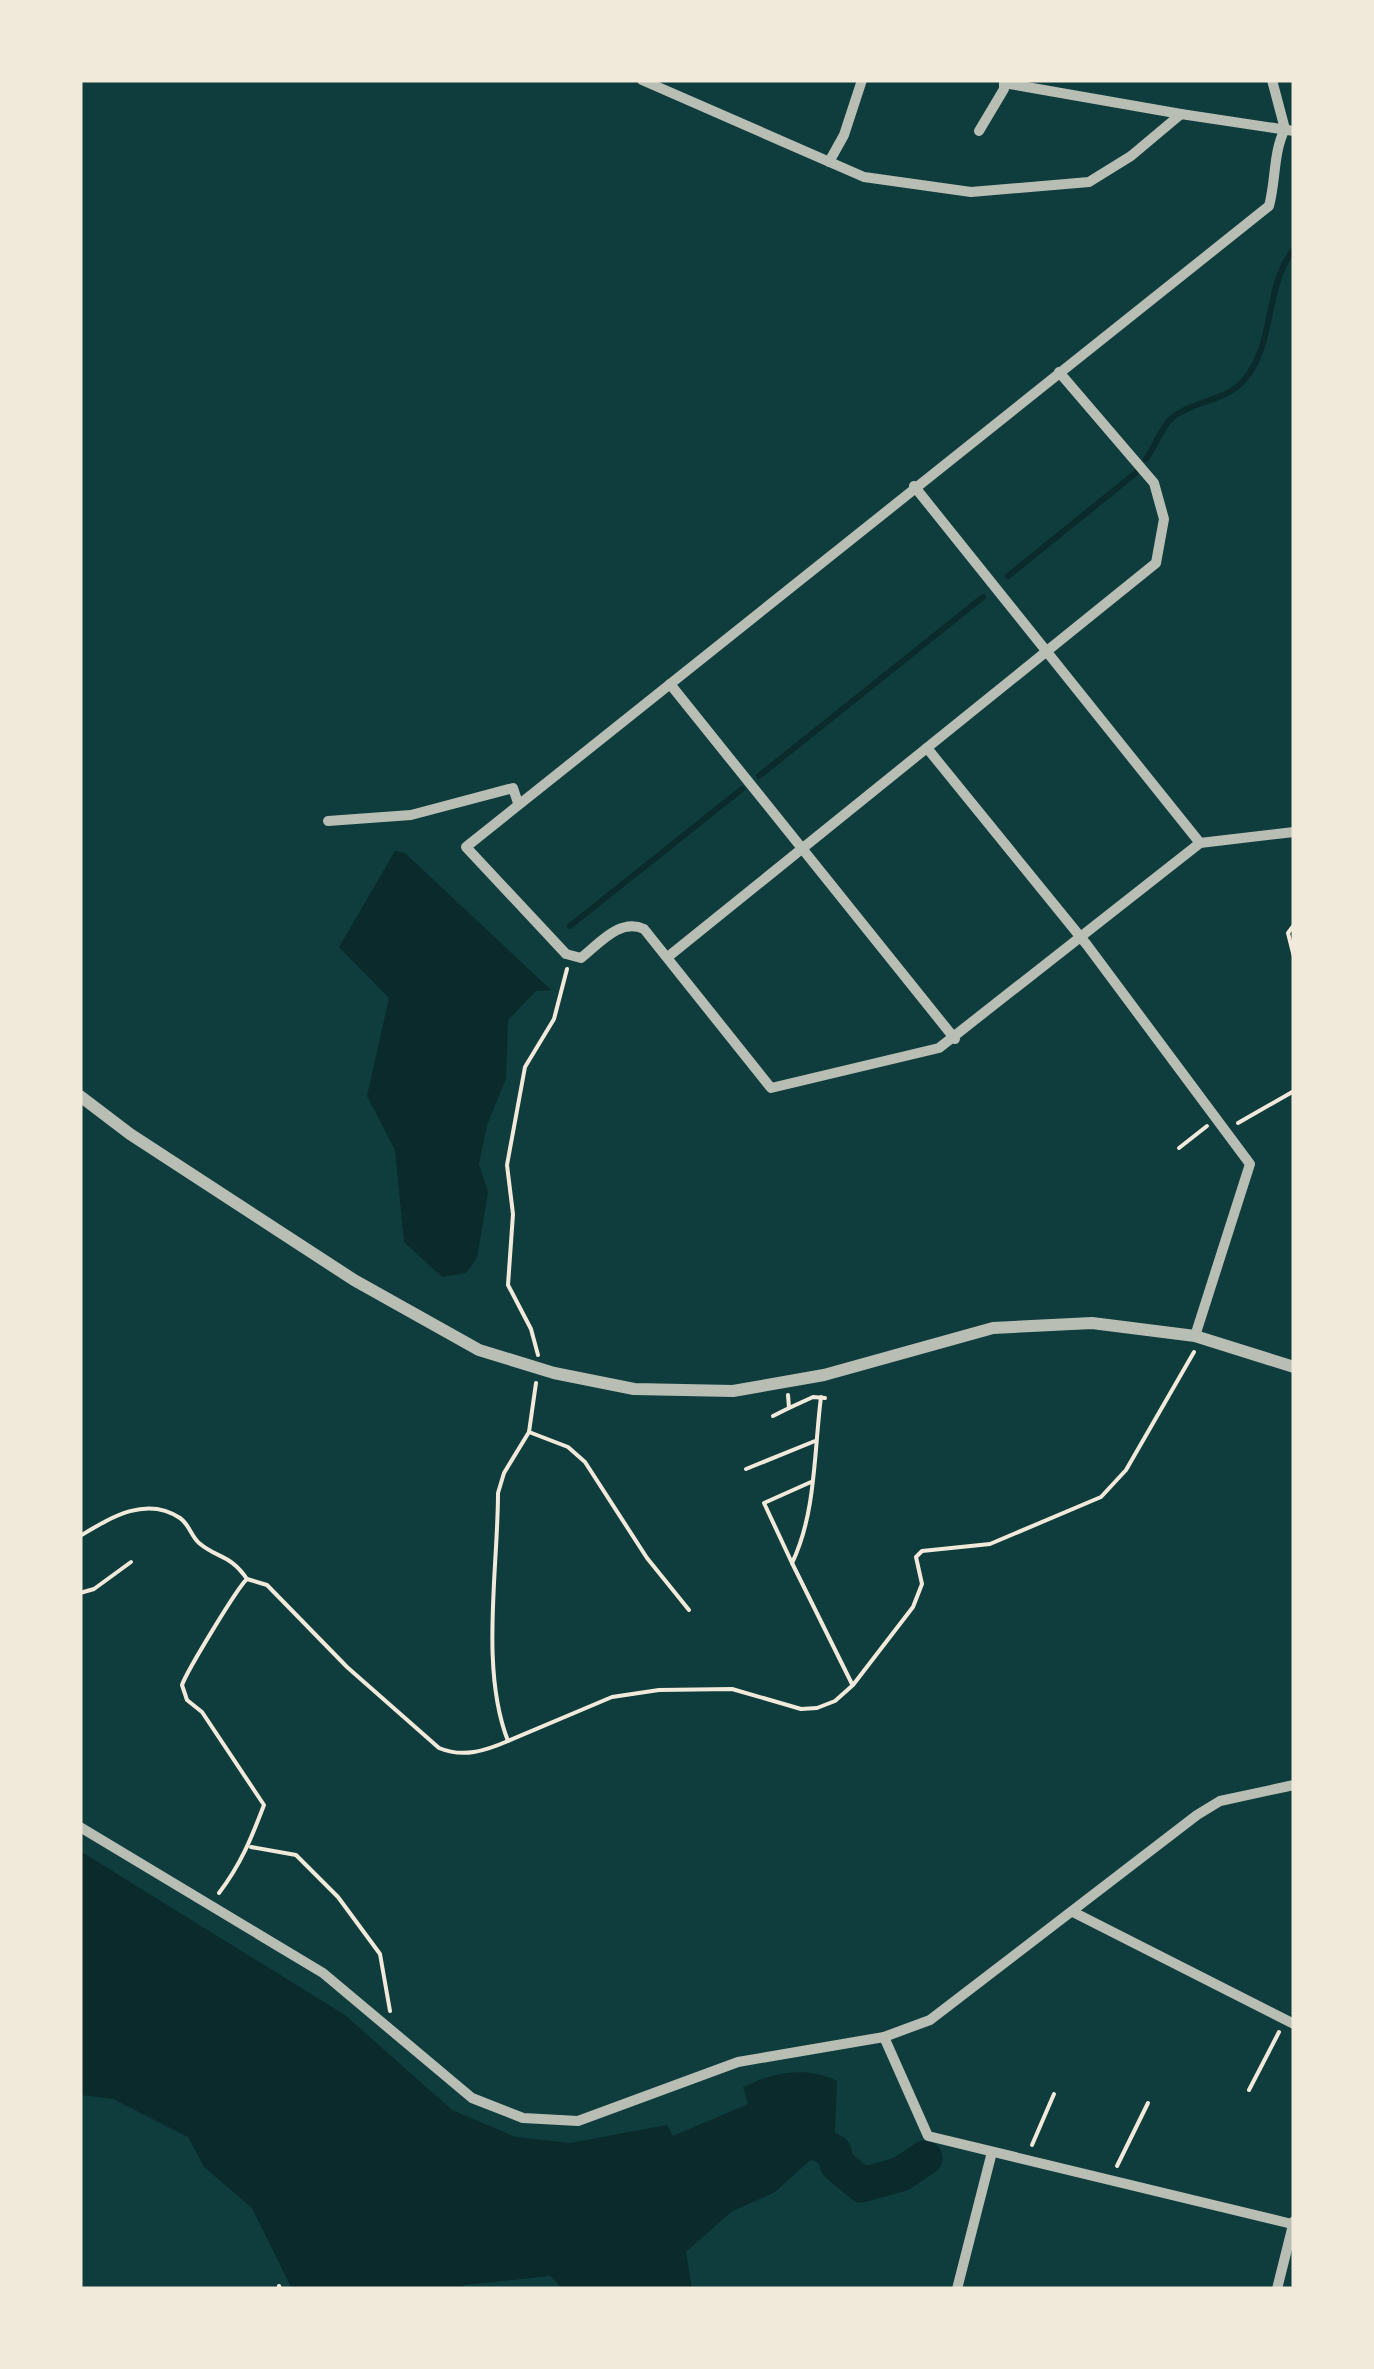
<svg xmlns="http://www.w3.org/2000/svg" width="1374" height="2369" font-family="'Fira Sans Condensed',sans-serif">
<rect width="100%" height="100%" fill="#0f3d3e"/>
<g fill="#0a2a2b">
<polygon points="395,851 405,853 551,990 536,991 508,1020 506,1079 487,1125 479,1164 488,1192 477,1258 466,1273 442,1277 404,1242 395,1150 367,1096 389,998 339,947"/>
<path d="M80 1851 345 2015 452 2110 516 2137 570 2143 667 2125 673 2136 748 2104 743 2087C774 2072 806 2066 837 2081L834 2152 809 2161 775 2192 731 2212 686 2252 692 2289H563L550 2276 464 2285 460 2289H292L252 2208 204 2167 188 2137 113 2099 80 2095Z"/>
</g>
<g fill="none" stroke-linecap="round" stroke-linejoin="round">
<g stroke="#0a2a2b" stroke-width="6">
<path d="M1146 459C1155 447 1161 428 1171 419 1192 400 1227 402 1245 379 1276 341 1264 287 1294 249"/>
<polyline points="1008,576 1137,472"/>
<polyline points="759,776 983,597"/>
<polyline points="570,926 742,789"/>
</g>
<polyline stroke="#0a2a2b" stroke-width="35" points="793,2129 834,2152 837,2164 862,2185 901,2174 925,2158"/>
<g stroke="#f1e9da" stroke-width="4">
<polyline points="1294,925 1288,933 1294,957"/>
<polyline points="1238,1123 1294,1091"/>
<polyline points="1179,1148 1207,1126"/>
<polyline points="538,1355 531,1329 508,1285 513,1214 507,1165 525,1067 554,1019 567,969"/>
<path d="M536 1383 529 1432 504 1473 498 1493C498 1569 480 1670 508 1741L612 1697 659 1690 732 1689 801 1709 817 1708 835 1701 853 1685 913 1607 922 1584 916 1557 922 1551 990 1544 1101 1497 1126 1470 1194 1352"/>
<polyline points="789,1408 813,1397 825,1398"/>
<polyline points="773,1416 789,1408 788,1395"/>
<polyline points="529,1432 568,1447 585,1462 647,1558 689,1610"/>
<polyline points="746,1469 815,1441"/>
<path d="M811 1482 764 1503 792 1563C816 1514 814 1451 821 1397"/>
<path d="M80 1536C110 1518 146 1495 180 1518 189 1524 191 1536 199 1543 218 1559 230 1554 247 1579"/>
<polyline points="792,1563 852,1684"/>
<polyline points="80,1593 94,1589 131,1562"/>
<polyline points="251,1847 296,1855 338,1897 380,1954 390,2011"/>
<path d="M219 1893C241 1864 251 1839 264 1805L202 1712 187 1700 182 1685C187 1671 237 1588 247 1579L267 1585 347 1667 439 1748C463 1758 485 1751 508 1741"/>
<polyline points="1249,2090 1279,2032"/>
<polyline points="1032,2145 1054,2094"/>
<polyline points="1117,2166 1148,2103"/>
<polyline points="279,2286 280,2289"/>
</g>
<g stroke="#b8beb3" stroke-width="10">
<polyline points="642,80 864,177 971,192 1089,182 1131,156 1181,114 1294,131"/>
<path d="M1272 80 1285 129C1273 152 1276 181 1269 206L466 847 566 954 581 958C600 943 620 918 644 929L771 1088 939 1048 1200 843 1294 832"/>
<polyline points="1004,83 1181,114"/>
<polyline points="979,131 1004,89 1004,81"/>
<polyline points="829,162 844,135 862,80"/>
<polyline points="914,486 1200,843"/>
<polyline points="670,684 955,1039"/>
<polyline points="927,748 1087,945 1250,1164 1195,1336"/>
<polyline points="328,821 411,815 513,788 518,803"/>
<polyline points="669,956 1156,563 1164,519 1154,483 1059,372"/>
<polyline points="80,1827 323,1973 472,2098 523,2118 578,2121 738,2062 884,2037 930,2020 1197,1815 1220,1801 1294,1785"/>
<polyline points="1073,1912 1294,2024"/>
<polyline points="884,2037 928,2136 1292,2224"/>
<polyline points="957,2289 992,2152"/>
<polyline points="1277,2289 1294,2221"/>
</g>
<polyline stroke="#b8beb3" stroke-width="12" points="80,1096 130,1134 354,1280 479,1350 554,1373 634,1389 733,1391 824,1375 993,1328 1092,1323 1195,1336 1294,1367"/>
</g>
<rect width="1374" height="2369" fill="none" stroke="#f1e9da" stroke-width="165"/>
</svg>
